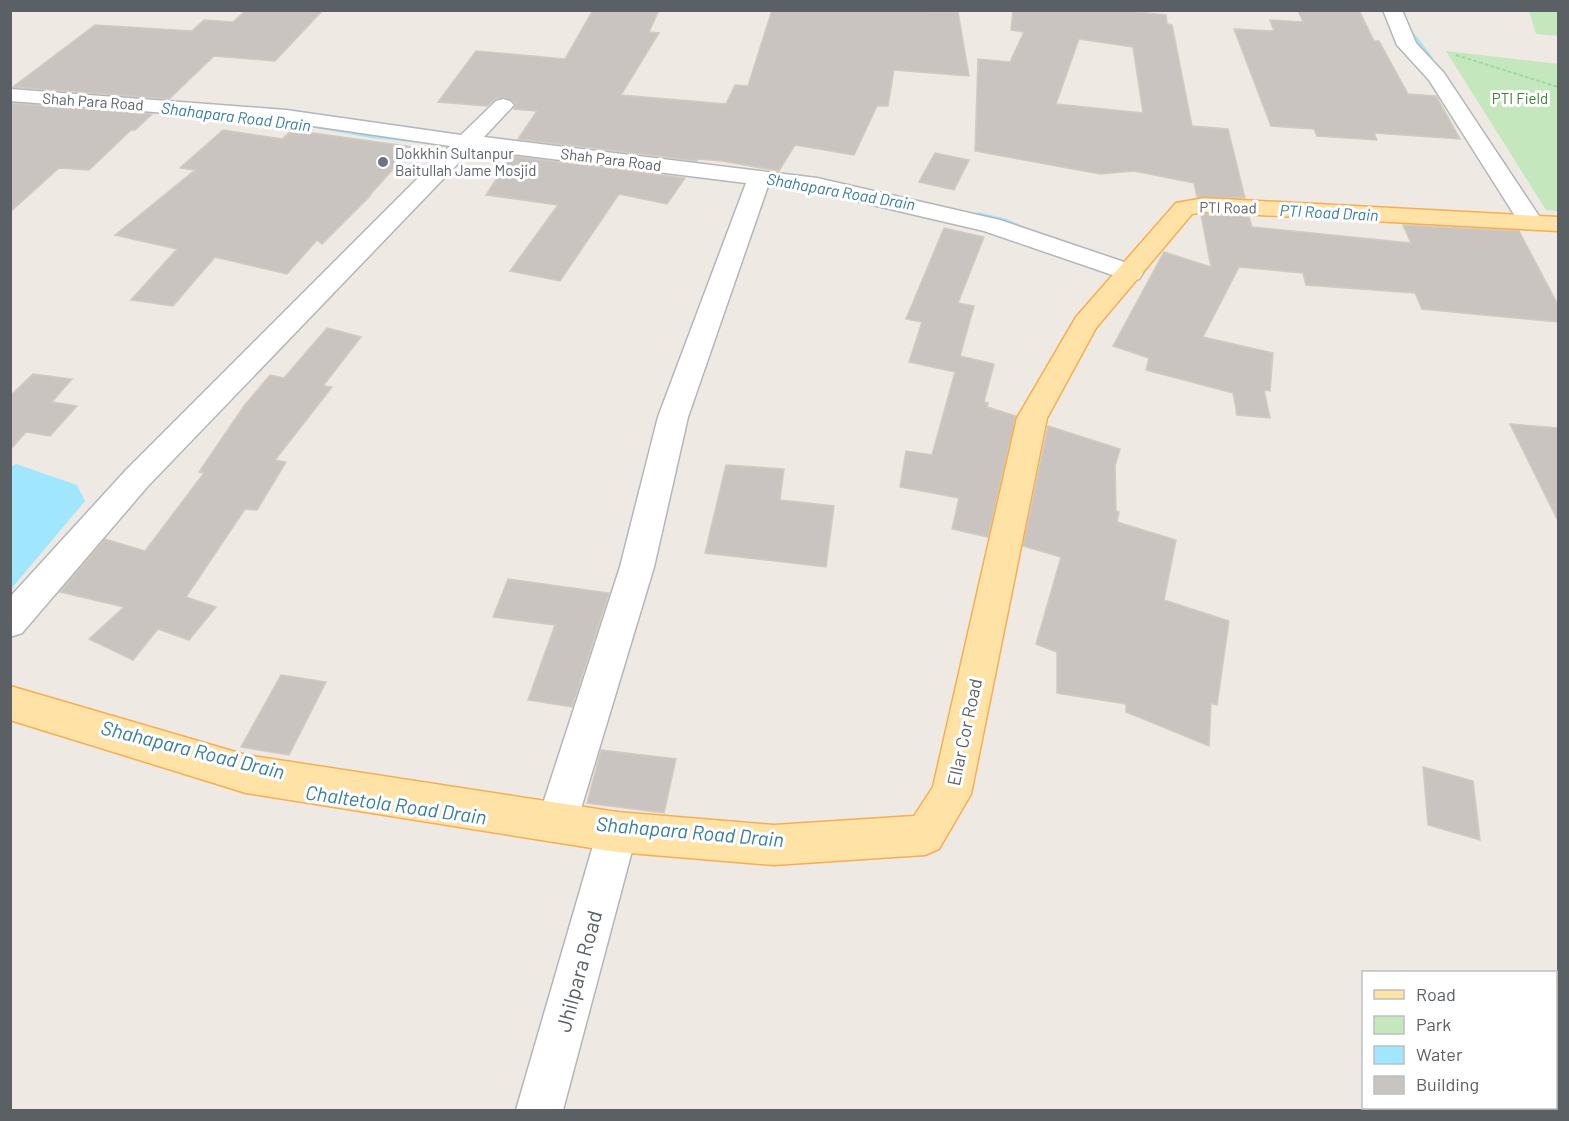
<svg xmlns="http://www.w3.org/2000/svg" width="1569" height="1121" font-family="Barlow,sans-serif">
<rect width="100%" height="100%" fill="#eee9e2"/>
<g fill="#c4e7bd">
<polygon points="1529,11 1558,11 1558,36 1536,34"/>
<polygon points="1446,51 1558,64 1558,211 1546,210"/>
</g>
<polygon fill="#a1e6ff" points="16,464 77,485 85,501 11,589 10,467"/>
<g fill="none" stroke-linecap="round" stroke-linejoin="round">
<g fill="#a1e6ff" fill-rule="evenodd">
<polygon points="1404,25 1408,25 1433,58 1432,60 1426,60 1403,26"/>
<polygon points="307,123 371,134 432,140 436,142 432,144 371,138 310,127 306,125"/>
<polygon points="978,212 1007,219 1034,231 1030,234 1001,223 975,217 974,215"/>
</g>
</g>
<g fill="#c9c4bf" stroke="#d3cac0" stroke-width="1.5" fill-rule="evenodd">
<polygon points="246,10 323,10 275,61 214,56 169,99 13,87 95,25 192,31 204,20 233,22"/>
<polygon points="593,10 659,10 649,32 659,33 621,95 726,104 735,85 748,86 772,10 958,12 969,76 894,70 888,106 877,106 854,155 795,145 779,171 722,161 698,159 697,161 518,139 537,111 514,109 516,103 504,97 495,99 487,106 438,102 476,51 565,59"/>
<path d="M1013 10H1117L1166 15 1167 24 1172 25 1192 126 1228 129 1245 198 1197 197 1194 183 1134 171 1100 174 975 151 978 59 1010 62 1024 32 1011 30ZM1079 39 1133 47 1143 113 1056 104Z"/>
<polygon points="1298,10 1359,10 1374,41 1379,41 1408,94 1436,96 1460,139 1374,133 1377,140 1317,136 1314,129 1271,126 1234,29 1274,31 1270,20 1303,22"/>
<polygon points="10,103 152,114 135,130 131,130 89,170 59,168 10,212"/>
<polygon points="223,130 282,139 292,130 413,147 369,196 370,196 322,244 317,240 287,274 215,257 173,306 131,300 177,249 115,235 195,170 180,168"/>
<polygon points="935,153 969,160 954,190 919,182"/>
<polygon points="511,156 685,178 667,204 619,194 560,281 510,271 558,205 486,195"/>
<polygon points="1204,214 1249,217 1252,227 1411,243 1403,225 1519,231 1558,305 1558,322 1422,309 1415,293 1306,285 1303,273 1239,267 1203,337 1273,353 1270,391 1264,390 1270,418 1237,415 1233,393 1146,370 1149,358 1113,346 1164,252 1211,267 1201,215"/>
<polygon points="944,228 984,237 958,303 974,306 960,356 994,364 984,402 988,403 987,407 1016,416 988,537 952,529 959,498 900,487 906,451 932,455 955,372 909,362 922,322 906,319"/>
<polygon points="327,328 361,337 323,386 332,387 275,460 286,462 257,510 245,509 186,597 216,607 189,640 158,629 133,660 89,639 124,607 60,592 105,539 145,551 204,473 199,472 244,406 270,375 284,378"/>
<polygon points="33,374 72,379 52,402 77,406 50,436 26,432 10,450 10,396"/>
<polygon points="1510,424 1558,428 1558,521"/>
<polygon points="1048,426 1120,449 1115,466 1116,511 1119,512 1117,522 1176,540 1164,600 1229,621 1217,705 1211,703 1209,746 1126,712 1126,704 1057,693 1057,652 1036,644 1061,557 1023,546"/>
<polygon points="726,465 784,469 780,500 834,506 826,567 705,553"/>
<polygon points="508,579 609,593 572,707 528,700 555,625 493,617"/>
<polygon points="281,675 326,682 289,755 241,747"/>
<polygon points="601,750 676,759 664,813 587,803"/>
<polygon points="1423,767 1473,781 1480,840 1428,825"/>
</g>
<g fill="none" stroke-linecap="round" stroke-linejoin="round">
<g stroke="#b3b6ba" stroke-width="3">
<g id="minor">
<polygon points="1383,10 1402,10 1416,43 1444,73 1543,222 1540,227 1531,229 1522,227 1429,80 1397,45"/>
<polygon points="10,89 286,110 461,135 496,101 503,99 510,101 514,105 484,137 817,178 1000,220 1139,267 1143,273 1139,279 1130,281 984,231 817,192 768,186 688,417 654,567 577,822 571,836 557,842 543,836 537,822 620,567 658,417 746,183 472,149 148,486 22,633 10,637 10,597 126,470 450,146 286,122 10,101"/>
<polygon points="617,812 631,818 637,832 563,1110 516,1110 597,832 603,818"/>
</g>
</g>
<g stroke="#f8ad51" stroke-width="3">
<polygon id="major" points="1204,198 1558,217 1558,231 1204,212 1192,214 1096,328 1047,418 971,794 939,849 925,855 774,865 617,852 246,793 10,720 10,686 246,755 617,812 774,825 914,816 933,787 1017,418 1076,317 1176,203"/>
</g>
<polyline stroke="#9fdaa5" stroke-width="2" stroke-dasharray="4 2" stroke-linecap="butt" points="1456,55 1558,87"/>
<use href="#minor" fill="#fff" fill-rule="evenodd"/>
<use href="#major" fill="#ffe2a6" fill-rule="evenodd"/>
</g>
<circle fill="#6b7280" stroke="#fff" stroke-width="2" cx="383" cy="162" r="6"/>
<g text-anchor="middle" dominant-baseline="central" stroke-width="6" stroke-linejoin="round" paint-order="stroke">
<g font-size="15" fill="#3a8530" stroke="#fff">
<text x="1520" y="98">PTI Field</text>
</g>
<g font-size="15" fill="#5a6064" stroke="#fff">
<text transform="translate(93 101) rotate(4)">Shah Para Road</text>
<text transform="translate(611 159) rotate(7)">Shah Para Road</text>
<text transform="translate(1228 207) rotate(1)">PTI Road</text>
</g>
<g font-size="15" fill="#5b616d" stroke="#fff" text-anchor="start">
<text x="395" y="153">Dokkhin Sultanpur<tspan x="395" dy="17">Baitullah Jame Mosjid</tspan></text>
</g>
<g font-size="16" font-style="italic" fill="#347da3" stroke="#fff">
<text transform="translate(236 116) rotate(7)">Shahapara Road Drain</text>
<text transform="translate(841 191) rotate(10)">Shahapara Road Drain</text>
<text transform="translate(1329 212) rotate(3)">PTI Road Drain</text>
</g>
<g font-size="18" fill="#5a6064" stroke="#fff">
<text transform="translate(964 732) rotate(-78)">Ellar Cor Road</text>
</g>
<g font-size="20" font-style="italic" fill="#347da3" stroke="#fff">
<text transform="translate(193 749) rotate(14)">Shahapara Road Drain</text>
<text transform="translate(396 804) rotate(8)">Chaltetola Road Drain</text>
<text transform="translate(690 831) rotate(5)">Shahapara Road Drain</text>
</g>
<g font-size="21" fill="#5a6064" stroke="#fff">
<text transform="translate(578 971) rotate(-75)">Jhilpara Road</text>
</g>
</g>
<rect width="1569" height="1121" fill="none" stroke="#5a6064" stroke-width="24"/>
<rect x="1362" y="971" width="195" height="138" fill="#ffffff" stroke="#bdbfc1" stroke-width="1.5"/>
<rect x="1374" y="990" width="30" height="9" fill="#ffe2a6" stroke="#bdbfc1" stroke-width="1.5"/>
<text x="1416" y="1001" font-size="18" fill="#5a6064">Road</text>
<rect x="1374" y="1016" width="30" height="18" fill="#c4e7bd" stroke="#bdbfc1" stroke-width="1.5"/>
<text x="1416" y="1031" font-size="18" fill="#5a6064">Park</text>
<rect x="1374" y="1046" width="30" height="18" fill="#a1e6ff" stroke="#bdbfc1" stroke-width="1.5"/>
<text x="1416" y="1061" font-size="18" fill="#5a6064">Water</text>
<rect x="1374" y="1076" width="30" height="18" fill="#c9c4bf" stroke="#bdbfc1" stroke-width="1.5"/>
<text x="1416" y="1091" font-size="18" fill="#5a6064">Building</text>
</svg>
